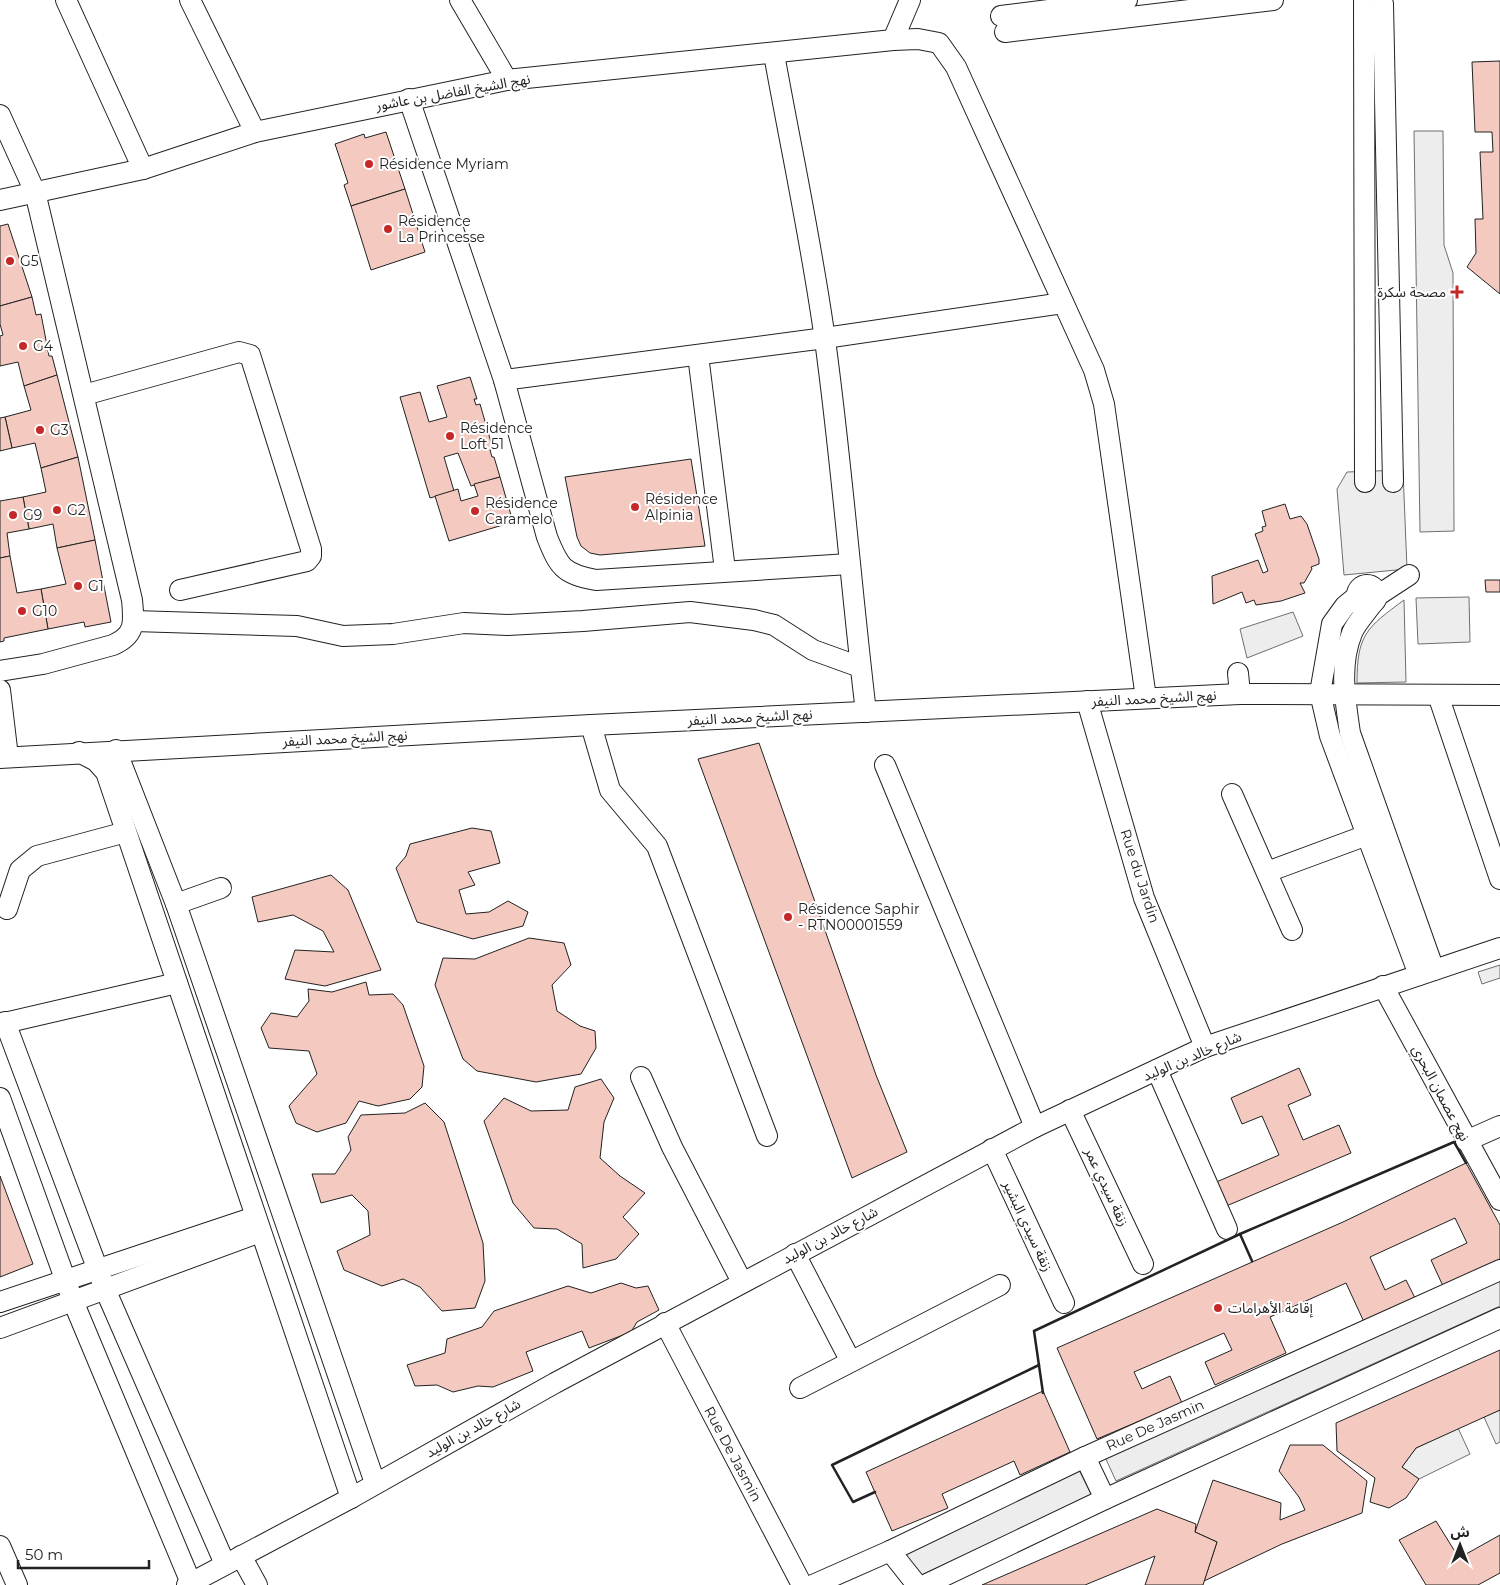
<svg xmlns="http://www.w3.org/2000/svg" width="1500" height="1585" font-family="Montserrat,'Noto Sans Arabic',sans-serif">
<rect width="100%" height="100%" fill="#fff"/>
<g fill="#eee" stroke="#6f6f6f">
<path d="M1404 600 1406 682 1357 683C1357 635 1366 628 1404 600Z"/>
<polygon points="1500,1410 1500,1442 1496,1444 1484,1417"/>
<polygon points="1458,1428 1470,1454 1419,1479 1402,1467 1416,1448"/>
</g>
<g fill="#ededed" stroke="#6f6f6f">
<polygon points="1414,131 1443,131 1444,245 1453,273 1454,531 1420,532"/>
<polygon points="1403,470 1407,569 1344,575 1337,489 1347,472"/>
<polygon points="1469,597 1470,642 1418,644 1416,598"/>
<polygon points="1293,612 1303,636 1247,658 1240,629"/>
<polygon points="1500,965 1500,978 1482,984 1478,972"/>
<polygon points="1500,1278 1500,1306 1116,1481 1105,1457"/>
<polygon points="1079,1470 1092,1496 917,1577 905,1552"/>
</g>
<g fill="#f3c9c0" stroke="#222">
<polygon points="1500,61 1500,294 1467,267 1476,253 1475,219 1483,219 1480,152 1493,152 1492,132 1475,132 1472,62"/>
<polygon points="386,132 405,189 351,206 344,185 348,183 335,144 364,134 365,138"/>
<polygon points="405,189 425,252 371,270 351,206"/>
<polygon points="8,224 32,297 0,306 0,226"/>
<polygon points="32,297 36,315 41,314 49,356 52,356 57,375 24,386 18,362 0,366 0,336 3,335 0,324 0,306"/>
<polygon points="57,375 78,457 41,468 35,443 12,448 5,417 31,410 24,386"/>
<polygon points="470,377 477,399 474,399 476,405 480,404 493,449 490,450 492,457 494,457 500,477 471,486 458,453 444,457 454,491 430,498 400,397 420,392 429,422 447,417 437,386"/>
<polygon points="5,417 12,448 0,451 0,418"/>
<polygon points="78,457 95,540 57,548 53,524 29,529 23,497 46,492 41,468"/>
<polygon points="691,459 705,546 600,555 590,553 581,546 577,537 565,477"/>
<polygon points="500,477 513,522 449,541 435,496 458,489 461,501 478,496 474,484"/>
<polygon points="23,497 29,529 7,533 10,556 0,558 0,501"/>
<polygon points="1285,504 1290,519 1301,516 1307,524 1319,559 1319,564 1311,567 1312,569 1304,583 1300,583 1305,593 1281,601 1256,605 1254,600 1246,603 1242,592 1213,604 1212,576 1258,560 1263,573 1268,571 1255,534 1263,531 1262,527 1266,526 1262,511"/>
<polygon points="95,540 111,622 85,627 84,622 48,629 41,589 66,584 57,548"/>
<polygon points="10,556 17,593 41,589 48,629 4,638 4,641 0,642 0,558"/>
<polygon points="1485,580 1500,580 1500,592 1486,592"/>
<polygon points="759,743 876,1075 907,1152 852,1178 698,759"/>
<polygon points="472,828 491,831 500,863 468,872 475,885 459,890 466,914 489,912 508,901 528,912 523,926 473,939 417,922 396,868 406,856 410,844"/>
<polygon points="331,875 348,890 381,970 325,986 285,979 295,950 334,952 323,931 293,915 258,922 252,897"/>
<polygon points="529,938 564,943 571,965 552,985 557,1011 580,1026 595,1031 596,1048 581,1074 536,1082 477,1071 463,1059 435,985 443,958 475,959"/>
<polygon points="366,982 369,995 393,994 403,1005 424,1066 422,1087 410,1099 378,1106 359,1101 346,1123 317,1132 296,1123 289,1106 317,1074 309,1051 269,1048 261,1028 271,1013 297,1017 309,1001 308,989 332,992"/>
<polygon points="1299,1068 1311,1095 1288,1105 1303,1140 1339,1125 1351,1153 1224,1207 1214,1183 1279,1155 1262,1116 1242,1124 1231,1098"/>
<polygon points="601,1079 614,1098 604,1122 600,1158 620,1176 645,1193 623,1217 639,1234 616,1259 583,1268 582,1244 557,1229 534,1228 513,1203 484,1121 504,1098 531,1111 568,1110 575,1087"/>
<polygon points="425,1103 444,1122 483,1243 485,1281 475,1308 442,1311 420,1287 403,1279 382,1286 344,1270 337,1251 370,1235 368,1211 352,1195 321,1203 312,1174 335,1174 351,1150 348,1137 361,1115 405,1113"/>
<polygon points="1466,1163 1500,1225 1500,1259 1443,1286 1431,1260 1467,1243 1455,1218 1370,1257 1385,1290 1406,1280 1415,1298 1364,1322 1346,1283 1270,1317 1286,1353 1215,1385 1205,1362 1232,1350 1224,1333 1134,1372 1142,1389 1170,1376 1182,1403 1097,1439 1057,1348 1343,1222"/>
<polygon points="0,1176 33,1264 0,1277"/>
<polygon points="621,1283 636,1288 648,1286 659,1310 637,1322 631,1332 589,1348 582,1331 526,1352 533,1371 493,1387 478,1386 453,1392 437,1385 415,1386 407,1365 445,1353 447,1339 482,1327 494,1311 568,1286 591,1293"/>
<polygon points="1500,1350 1500,1410 1416,1448 1402,1467 1419,1479 1406,1498 1389,1508 1370,1502 1375,1478 1337,1451 1336,1423"/>
<polygon points="1043,1391 1070,1452 1020,1475 1014,1461 942,1494 948,1508 892,1531 866,1472"/>
<polygon points="1290,1445 1323,1445 1367,1481 1362,1513 1282,1544 1204,1581 1217,1542 1195,1532 1213,1480 1281,1503 1280,1520 1305,1510 1299,1497 1279,1471"/>
<polygon points="1157,1509 1196,1524 1195,1532 1217,1542 1203,1585 1145,1585 1155,1556 1085,1585 982,1585"/>
<polygon points="1436,1521 1459,1558 1500,1535 1500,1573 1478,1585 1426,1585 1399,1540"/>
</g>
<g fill="none" stroke-linecap="round" stroke-linejoin="round">
<g stroke="#222" stroke-width="22">
<g id="minor">
<polyline points="66,0 143,169"/>
<polyline points="190,0 255,132"/>
<polyline points="460,0 507,80"/>
<polyline points="1364,2 1365,482"/>
<polyline points="1383,4 1393,482"/>
<polyline points="1001,16 1127,0"/>
<polyline points="1005,32 1273,0"/>
<polyline points="893,40 910,0"/>
<path d="M774 54C791 149 812 245 825 340 842 464 851 588 866 712"/>
<path d="M409 99 504 380 547 537C559 567 563 574 596 580L849 564"/>
<path d="M0 115 35 192 132 600C134 622 136 635 113 645L43 664 0 671"/>
<polyline points="0,200 143,169 255,132 507,80 893,40 918,39 939,43 956,67 1094,370 1104,404 1146,698"/>
<polyline points="698,355 725,570"/>
<polyline points="504,380 825,338 1063,303"/>
<polyline points="84,395 239,352 250,355 311,549 311,556 307,561 180,590"/>
<circle cx="1367" cy="595" r="10"/>
<polyline points="1377,596 1409,575"/>
<polyline points="1356,597 1345,606 1332,624 1320,693 1330,736 1419,975"/>
<path d="M1372 604C1366 613 1356 623 1352 633 1339 665 1345 699 1350 733L1434 970"/>
<polyline points="134,621 297,626 343,636 393,634 464,623 507,625 583,621 690,612 754,620 774,625 813,650 860,667"/>
<polyline points="1238,673 1240,694"/>
<polyline points="0,690 8,757"/>
<polyline points="1438,695 1500,879"/>
<polyline points="1087,701 1144,898 1205,1047"/>
<polyline points="591,725 610,790 657,846 767,1136"/>
<polyline points="116,750 176,904 375,1483"/>
<polyline points="79,752 96,761 106,772 351,1498"/>
<polyline points="0,758 591,725 1240,694 1500,695"/>
<polyline points="885,765 1035,1127"/>
<polyline points="1232,794 1292,930"/>
<polyline points="1267,872 1367,835"/>
<polyline points="176,904 221,888"/>
<polyline points="7,909 20,870 37,856 126,832"/>
<polyline points="1383,986 1500,1200"/>
<polyline points="5,1022 105,1289 225,1564"/>
<polyline points="0,1024 177,983"/>
<polyline points="1157,1070 1227,1229"/>
<polyline points="641,1077 672,1147 742,1282"/>
<polyline points="0,1098 73,1301 191,1583"/>
<polyline points="1070,1110 1143,1264"/>
<polyline points="1466,1141 1500,1126"/>
<polyline points="992,1149 1064,1303"/>
<polyline points="795,1254 850,1360"/>
<polyline points="0,1302 255,1217"/>
<polyline points="665,1323 802,1585"/>
<polyline points="0,1328 260,1232"/>
<polyline points="800,1388 1000,1285"/>
<polyline points="1085,1457 1105,1499"/>
<polyline points="0,1546 17,1585"/>
<polyline points="890,1551 917,1585"/>
<polyline points="241,1556 257,1585"/>
<polyline points="187,1585 351,1498 555,1383 1035,1127 1205,1047 1500,948"/>
<polyline points="813,1585 890,1551 1085,1457 1500,1270"/>
<polyline points="925,1585 1105,1499 1500,1318"/>
</g>
</g>
<use href="#minor" stroke="#fff" stroke-width="20"/>
<g stroke="#222" stroke-width="2.5">
<polyline points="1240,1234 1252,1261"/>
<polyline points="1043,1393 1034,1331 1240,1234 1454,1142 1466,1163"/>
<polyline points="875,1492 853,1502 832,1465 1039,1365"/>
</g>
</g>
<g fill="#c62828" stroke="#fff" stroke-width="2">
<circle cx="369" cy="164" r="5"/>
<circle cx="388" cy="229" r="5"/>
<circle cx="10" cy="261" r="5"/>
<path d="M1454.5 284.5h5v5h5v5h-5v5h-5v-5h-5v-5h5z"/>
<circle cx="23" cy="346" r="5"/>
<circle cx="40" cy="430" r="5"/>
<circle cx="450" cy="436" r="5"/>
<circle cx="635" cy="507" r="5"/>
<circle cx="57" cy="510" r="5"/>
<circle cx="475" cy="511" r="5"/>
<circle cx="13" cy="515" r="5"/>
<circle cx="78" cy="586" r="5"/>
<circle cx="22" cy="611" r="5"/>
<circle cx="788" cy="917" r="5"/>
<circle cx="1218" cy="1308" r="5"/>
</g>
<g text-anchor="middle" dominant-baseline="central" stroke-width="4" stroke-linejoin="round" paint-order="stroke">
<g font-size="14" fill="#222" stroke="#fff">
<text transform="translate(453 92) rotate(-10)">نهج الشيخ الفاضل بن عاشور</text>
<text transform="translate(1154 698) rotate(-3)">نهج الشيخ محمد النيفر</text>
<text transform="translate(750 717) rotate(-3)">نهج الشيخ محمد النيفر</text>
<text transform="translate(345 738) rotate(-3)">نهج الشيخ محمد النيفر</text>
<text transform="translate(1140 876) rotate(72)">Rue du Jardin</text>
<text transform="translate(1192 1056) rotate(-23)">شارع خالد بن الوليد</text>
<text transform="translate(1441 1093) rotate(62)">نهج عصمان البحري</text>
<text transform="translate(1107 1187) rotate(65)">زنقة سيدي عمر</text>
<text transform="translate(1028 1226) rotate(65)">زنقة سيدي البشير</text>
<text transform="translate(830 1235) rotate(-28)">شارع خالد بن الوليد</text>
<text transform="translate(1155 1425) rotate(-24)">Rue De Jasmin</text>
<text transform="translate(473 1428) rotate(-29)">شارع خالد بن الوليد</text>
<text transform="translate(733 1454) rotate(62)">Rue De Jasmin</text>
</g>
<g font-size="14" fill="#222" stroke="#fff" text-anchor="start">
<text x="379" y="164">Résidence Myriam</text>
<text x="398" y="221">Résidence<tspan x="398" dy="16">La Princesse</tspan></text>
<text x="20" y="261">G5</text>
<text x="1446" y="292" text-anchor="end">مصحة سكرة</text>
<text x="33" y="346">G4</text>
<text x="460" y="428">Résidence<tspan x="460" dy="16">Loft 51</tspan></text>
<text x="50" y="430">G3</text>
<text x="645" y="499">Résidence<tspan x="645" dy="16">Alpinia</tspan></text>
<text x="485" y="503">Résidence<tspan x="485" dy="16">Caramelo</tspan></text>
<text x="67" y="510">G2</text>
<text x="23" y="515">G9</text>
<text x="88" y="586">G1</text>
<text x="32" y="611">G10</text>
<text x="798" y="909">Résidence Saphir<tspan x="798" dy="16">- RTN00001559</tspan></text>
<text x="1228" y="1308">إقامة الأهرامات</text>
</g>
</g>
<g transform="translate(1460 1545)" stroke="#ffffff" stroke-width="4" paint-order="stroke">
<path d="M0-4L9 19L0 12L-9 19Z" fill="#222222"/>
<text y="-8" font-size="14" font-weight="bold" text-anchor="middle" fill="#222222">ش</text>
</g>
<path d="M18 1560v8h131v-8" fill="none" stroke="#222222" stroke-width="2.5"/>
<text x="25" y="1560" font-size="15" fill="#222222" stroke="#ffffff" stroke-width="4" paint-order="stroke">50 m</text>
</svg>
